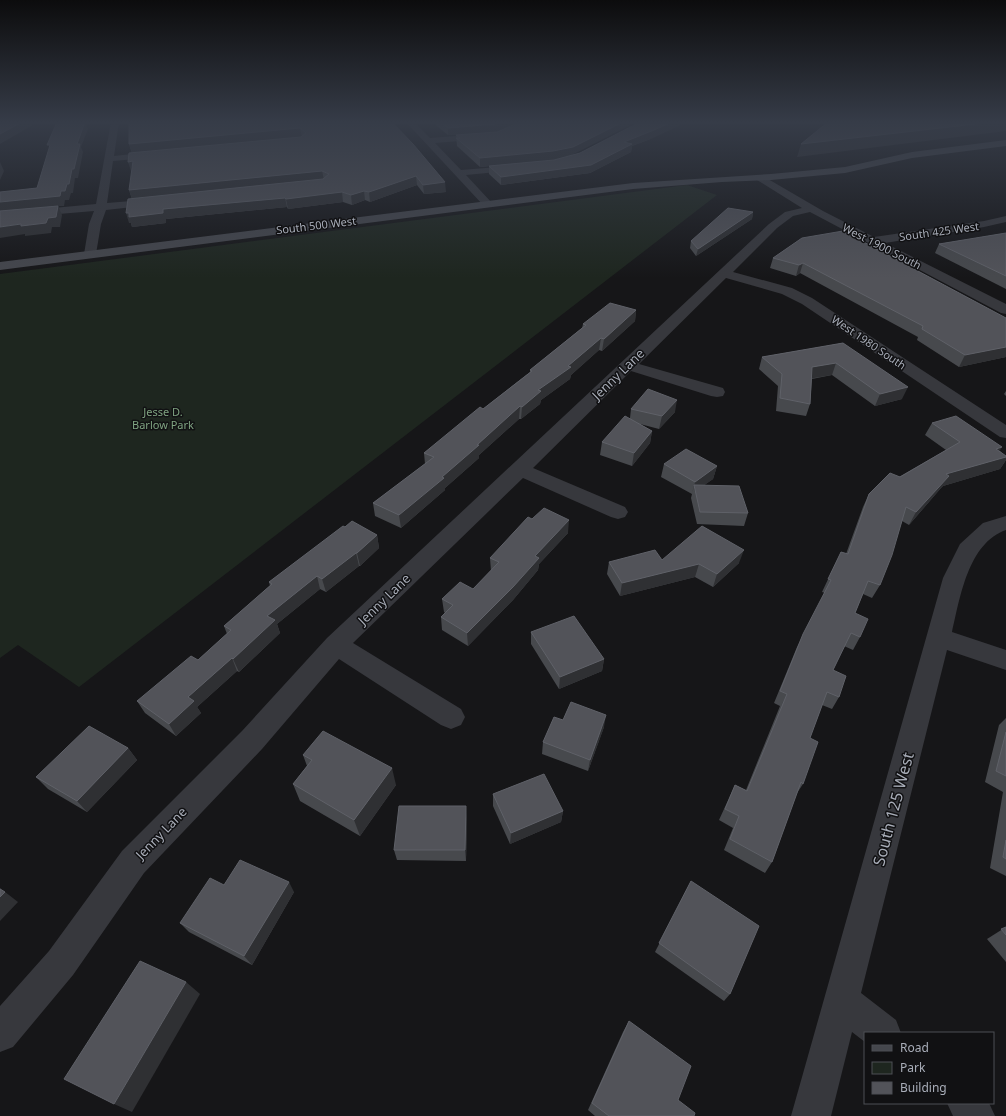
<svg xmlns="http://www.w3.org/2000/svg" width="1006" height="1116" font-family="'Noto Sans',sans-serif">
<rect width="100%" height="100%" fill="#161618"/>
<polygon fill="#1e261f" points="687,185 717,195 79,687 18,645 0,658 0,274"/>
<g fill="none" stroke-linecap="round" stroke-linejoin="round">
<g fill="#37383d" fill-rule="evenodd">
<polygon points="111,122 119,122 114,156 159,151 164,154 159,157 113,161 107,203 156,199 160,200 161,202 160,204 106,210 101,224 96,254 94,257 86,257 84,254 89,224 94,211 0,219 0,213 96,204"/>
<polygon points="406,122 414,122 430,138 495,133 522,122 533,122 496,138 435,143 461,170 522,165 524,167 522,169 519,170 466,175 492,203 487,206 483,205"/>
<polygon points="761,175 823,211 874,237 984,221 1006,216 1006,222 984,227 885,243 1006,304 1006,314 1001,313 810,212 793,216 777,228 733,272 792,288 812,298 1006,425 1006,438 1000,437 802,304 782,294 726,278 639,364 723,388 725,392 723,396 717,397 711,396 631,371 533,468 625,507 628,512 625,517 618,519 611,517 523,478 353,643 461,709 465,717 461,725 451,729 441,725 339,659 262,749 144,873 73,975 13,1047 0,1052 0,1006 49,951 122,851 242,731 327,638 769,224 785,212 802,208 757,180 756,178"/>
<path d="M1006 516V530C968 543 960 598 952 632L1006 650V670L947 650 861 993 896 1020 901 1033H865V1042L852 1032 831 1116H791L943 578 960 544 983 523Z"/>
<polygon points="947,1103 989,1103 995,1116 953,1116"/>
</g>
<polygon fill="#45474d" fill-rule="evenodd" points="1006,140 1006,146 912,158 845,173 771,180 722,182 633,189 0,270 0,262 633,183 771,174 845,167 912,152"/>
</g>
<g fill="#47494d">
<polygon points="129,122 392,122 446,192 424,194 417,185 370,202 365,200 352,205 343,202 288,209 287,207 166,219 166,223 132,227 131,223 129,223 132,199 129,190 302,137 132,153 129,144"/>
<polygon points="432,122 519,122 495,132 448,135"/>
<polygon points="497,132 572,155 553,160 480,167 457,146 456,135"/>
<polygon points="653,138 632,146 631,152 590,173 501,185 489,174 489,166 554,160 580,153"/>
<polygon points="753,212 752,219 696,256 690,248 691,241"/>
<polygon points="1006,233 1006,289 935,253 939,244"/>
<polygon points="802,238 1006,318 1006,357 959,367 917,340 918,337 800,273 796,276 770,268 773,258"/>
<polygon points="636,310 635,321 602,351 599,350 571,375 570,379 541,400 540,404 521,419 519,419 479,455 479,458 445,488 445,490 401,528 375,516 373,503 425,464 424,453 483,409 530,372 530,370 582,328 583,324"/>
<polygon points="843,343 902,399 875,406 832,375 812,379 810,404 806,416 776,411 778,386 759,369 762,357"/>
<polygon points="1006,391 1006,396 1004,394"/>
<polygon points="631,409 675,412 659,429 640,424 652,431 650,443 632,466 600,455 602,442 630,418"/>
<polygon points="932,423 1000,451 1006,456 1006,460 1000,469 943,486 941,488 909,525 902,521 880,585 872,598 863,594 855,613 860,637 853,650 844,646 833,670 839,697 832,709 822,705 810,738 803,784 797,793 772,862 765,873 724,850 733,828 719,820 735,785 746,790 780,706 774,703 797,647 825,593 822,592 841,552 846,554 863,507 869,494 946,450 925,435"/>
<polygon points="664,464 717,466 713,479 704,485 748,513 744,526 697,524 691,498 692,494 661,477"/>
<polygon points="532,519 568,533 539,564 538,570 513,600 468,646 442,630 441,617 445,613 444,612 442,599 473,589 491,571 490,558"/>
<polygon points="345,527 377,535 379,548 360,566 359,566 326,592 320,589 277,624 280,633 239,672 237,671 197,707 201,713 176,736 145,713 137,701 198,660 227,634 224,626 270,586 269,582"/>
<polygon points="662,560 739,563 713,587 695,577 620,596 607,574 609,562"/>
<polygon points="531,632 604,659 602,671 559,689 531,644"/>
<polygon points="1006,718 1006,876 990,868 1003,792 985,782 999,725"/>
<polygon points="563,720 604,727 588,771 542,754 543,742"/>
<polygon points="128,748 137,760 87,812 48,789 36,777"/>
<polygon points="303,755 396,785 360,836 300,801 293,784 307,766"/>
<polygon points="493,794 563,811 561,822 510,844 493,806"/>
<polygon points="467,817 466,861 397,860 394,850"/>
<polygon points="691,881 730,994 724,1001 655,952"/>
<polygon points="224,885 294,892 252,965 189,932 180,923"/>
<polygon points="1006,927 1006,962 987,939"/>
<polygon points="629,1021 678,1100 694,1116 595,1116 588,1110 623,1032"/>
</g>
<g fill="#2f3033">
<polygon points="22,122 38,122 0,144 0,134"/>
<polygon points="83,122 88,122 86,126 88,129 81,147 83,152 78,178 75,178 73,193 71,193 69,200 65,200 64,206 58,206 62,215 60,227 52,227 51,233 25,236 25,234 0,238 0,227 21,224 46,223 0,212 0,202 61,191 77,144"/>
<polygon points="501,122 519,122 495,132 448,135 448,128"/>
<polygon points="623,122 636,122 572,155 553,160 480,167 480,158"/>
<polygon points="672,122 687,122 653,138 632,146 631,152 590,173 501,185 501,177 624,142"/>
<polygon points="993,122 1006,122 1006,131 797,157 801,144"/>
<polygon points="300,128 302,137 132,153 129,144"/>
<polygon points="133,161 131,171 128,162"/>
<polygon points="0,162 4,171 0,180"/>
<polygon points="322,171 324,180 132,199 129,190"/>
<polygon points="416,176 417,185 370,202 369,192"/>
<polygon points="445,182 446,192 424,194 423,185"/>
<polygon points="364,191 365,200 352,205 351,195"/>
<polygon points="342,192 343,202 288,209 286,199"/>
<polygon points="285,198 287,207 166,219 166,223 132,227 131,223 129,223 126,213"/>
<polygon points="753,212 752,219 696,256 698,249"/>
<polygon points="803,263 800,273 796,276 799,265"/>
<polygon points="636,310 635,321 602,351 604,339"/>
<polygon points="601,338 599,350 571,375 570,379 541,400 540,404 521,419 522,407 538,390 568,366"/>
<polygon points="1006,347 1006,357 959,367 965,355"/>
<polygon points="836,363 832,375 808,379 812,367"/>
<polygon points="908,387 902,399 875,406 880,394"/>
<polygon points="677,400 675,412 659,429 662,416"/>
<polygon points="520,406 519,419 479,455 479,458 445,488 445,490 401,528 399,515"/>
<polygon points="652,431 650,443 632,466 634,453"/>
<polygon points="1002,447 995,459 996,449"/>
<polygon points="1006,457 1006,460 1000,469 943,486 941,488 909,525 916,512 946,474"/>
<polygon points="717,466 713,479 695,492 694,485 692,494 695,482"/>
<polygon points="569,520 568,533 539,564 538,570 513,600 468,646 467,633 535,556"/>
<polygon points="377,535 379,548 360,566 357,553"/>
<polygon points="744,550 739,563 713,587 717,574"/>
<polygon points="356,553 359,566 326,592 322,579"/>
<polygon points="699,564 695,577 620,596 622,583"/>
<polygon points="317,576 320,589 277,624 280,633 239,672 233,659 267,616"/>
<polygon points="232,658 237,671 197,707 201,713 176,736 169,724 188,697"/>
<polygon points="604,659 602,671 559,689 560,677"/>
<polygon points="606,715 604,727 588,771 590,760"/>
<polygon points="128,748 137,760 87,812 77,801"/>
<polygon points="392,768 396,785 360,836 354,820"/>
<polygon points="466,806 467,817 466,861 465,850"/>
<polygon points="563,811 561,822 510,844 511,833"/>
<polygon points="289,882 294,892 252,965 244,956"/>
<polygon points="0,888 18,902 0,921"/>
<polygon points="186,982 200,994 132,1112 114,1104"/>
</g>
<g fill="#525359" stroke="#5f6168">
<polygon points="0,122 22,122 0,134"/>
<polygon points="57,122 85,122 77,144 80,144 74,169 72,169 69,184 67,184 65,191 61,191 60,196 0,202 0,192 37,188 50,145 47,145"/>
<polygon points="129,122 392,122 413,144 445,182 423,185 416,176 369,192 364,191 351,195 342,192 286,199 285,198 163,209 163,213 129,217 129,213 126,213 128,199 323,179 329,174 322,171 129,190 133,161 128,162 129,153 301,137 306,133 300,128 129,144"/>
<polygon points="441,122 501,122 495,124 448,128"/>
<polygon points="520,122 623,122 573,147 553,151 480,158 456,138 460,138 456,135 497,132"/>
<polygon points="640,122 672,122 654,130 624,142 632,144 591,165 501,177 489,166 554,160 580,153"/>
<polygon points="828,122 993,122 801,144"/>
<polygon points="58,206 56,217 48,218 46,223 21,226 21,224 0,227 0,211"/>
<polygon points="728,208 753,212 698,249 691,241"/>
<polygon points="843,231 1006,318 1006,347 965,355 922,329 923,326 803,263 799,265 773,258 802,238"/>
<polygon points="1006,233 1006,276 939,244"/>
<polygon points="610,303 636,310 604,339 601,338 568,366 571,367 538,390 541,391 522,407 520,406 477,445 479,445 442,477 444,478 399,515 373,503 434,457 424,453 480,407 483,409 532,371 530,370 586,325 583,324"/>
<polygon points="843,343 908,387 880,394 836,363 812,367 810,404 780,398 782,374 762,357"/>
<polygon points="648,389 677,400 662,416 631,409"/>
<polygon points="625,416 652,431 634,453 602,442"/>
<polygon points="956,416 1002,447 996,449 1006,456 1006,457 946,474 949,476 916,512 906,507 892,555 880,585 868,581 855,613 868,619 860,637 851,633 833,670 846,676 839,697 827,692 810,738 818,742 803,784 801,782 772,862 730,839 739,816 725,809 735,785 747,791 787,694 780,691 803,634 831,580 828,579 841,552 848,554 869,494 890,473 900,477 960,442 932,423"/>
<polygon points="686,449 717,466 695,482 664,464"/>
<polygon points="694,485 739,486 748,513 700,512"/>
<polygon points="544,508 569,520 535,556 539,558 513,587 467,633 441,617 453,605 442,599 460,582 473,589 499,562 490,558 528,517 532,519"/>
<polygon points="352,521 377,535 357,553 356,553 322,579 317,576 267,616 275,620 233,659 232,658 188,697 194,701 169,724 137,701 191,656 198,660 231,630 224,626 272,584 269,582 343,526 345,527"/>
<polygon points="702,526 744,550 717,574 699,564 622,583 609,562 655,550 662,560"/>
<polygon points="574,616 604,659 560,677 531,632"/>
<polygon points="571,702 606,715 590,760 543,742 554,717 563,720"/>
<polygon points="89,726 128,748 77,801 36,777"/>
<polygon points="323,731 392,768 354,820 293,784 312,760 303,755"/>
<polygon points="1006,732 1006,776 996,771"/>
<polygon points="544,774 563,811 511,833 493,794"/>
<polygon points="399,806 466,806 465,850 394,850"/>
<polygon points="1006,840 1006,859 1003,857"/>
<polygon points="240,860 289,882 244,956 180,923 210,878 224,885"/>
<polygon points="691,881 759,926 730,994 659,943"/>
<polygon points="0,889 5,892 0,897"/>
<polygon points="1006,927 1006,935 1001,929"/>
<polygon points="140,961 186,982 114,1104 64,1079"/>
<polygon points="629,1021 691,1066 678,1100 695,1113 694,1116 609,1116 592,1103"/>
</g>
<linearGradient id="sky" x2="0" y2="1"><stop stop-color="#0c0c0d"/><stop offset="0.44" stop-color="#363c48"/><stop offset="1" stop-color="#363c48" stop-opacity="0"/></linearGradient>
<rect width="1006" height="278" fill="url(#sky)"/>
<g text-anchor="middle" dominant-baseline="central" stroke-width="3" stroke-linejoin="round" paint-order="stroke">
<g font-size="11" fill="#a8adb8" stroke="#111113">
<text transform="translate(316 225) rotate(-7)">South 500 West</text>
<text transform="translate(939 231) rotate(-8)">South 425 West</text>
<text transform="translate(882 246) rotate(27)">West 1900 South</text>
<text transform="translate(869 342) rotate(34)">West 1980 South</text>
</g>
<g font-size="11" fill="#7fa381" stroke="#111113">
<text x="163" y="411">Jesse D.<tspan x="163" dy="13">Barlow Park</tspan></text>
</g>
<g font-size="13" fill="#a8adb8" stroke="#111113">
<text transform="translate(618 374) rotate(-44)">Jenny Lane</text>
<text transform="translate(384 599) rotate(-44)">Jenny Lane</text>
<text transform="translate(161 833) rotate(-46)">Jenny Lane</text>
</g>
<g font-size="16" fill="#a8adb8" stroke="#111113">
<text transform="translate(893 809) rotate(-75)">South 125 West</text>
</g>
</g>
<rect x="864" y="1032" width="130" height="72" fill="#111113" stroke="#4d4f55"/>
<rect x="872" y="1045" width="20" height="6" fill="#45474d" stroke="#4d4f55"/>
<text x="900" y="1052" font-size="12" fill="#a8adb8">Road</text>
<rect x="872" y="1062" width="20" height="12" fill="#1e261f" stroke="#4d4f55"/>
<text x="900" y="1072" font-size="12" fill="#a8adb8">Park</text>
<rect x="872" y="1082" width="20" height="12" fill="#525359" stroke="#4d4f55"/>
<text x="900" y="1092" font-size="12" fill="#a8adb8">Building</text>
</svg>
